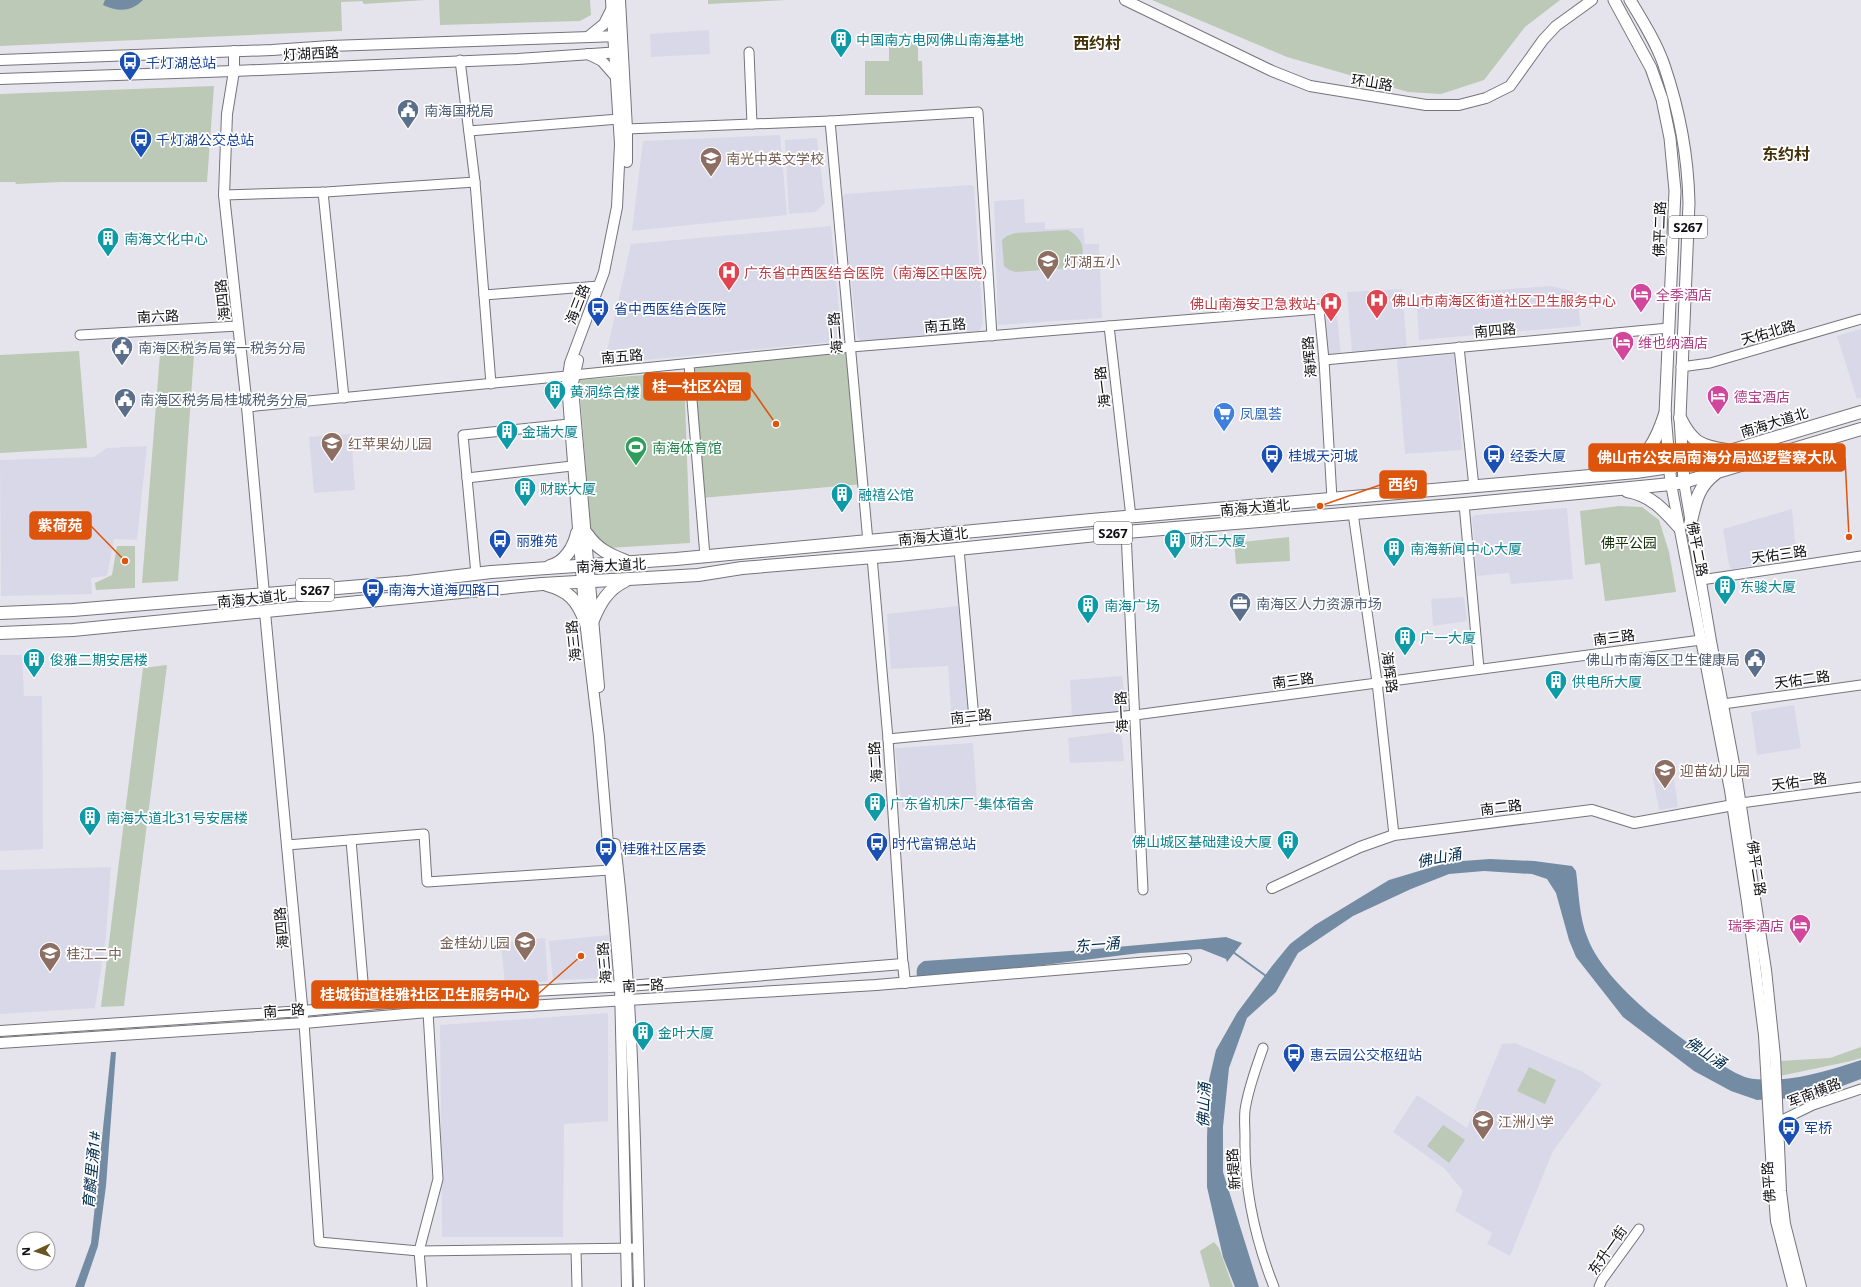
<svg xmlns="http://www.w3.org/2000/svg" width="1861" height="1287" font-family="'Noto Sans','Noto Sans SC',sans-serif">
<rect width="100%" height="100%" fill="#e5e4ec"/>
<g fill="#d9d8e8">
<polygon points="709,30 710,54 651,57 650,34"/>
<polygon points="780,135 787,215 632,231 643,141"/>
<polygon points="817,138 825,203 815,212 789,214 785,140"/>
<polygon points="969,185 974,186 983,323 979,332 861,341 857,336 842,197 845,194"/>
<polygon points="1024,199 1025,223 1045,222 1045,229 1083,228 1085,244 1099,244 1102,318 998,325 994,201"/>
<polygon points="831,226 842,341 604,364 631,244"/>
<polygon points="1551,286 1576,292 1581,326 1419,340 1416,296"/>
<polygon points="1402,289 1407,348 1352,352 1347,292"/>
<polygon points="1322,294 1335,294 1341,356 1331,355 1326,351"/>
<polygon points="1861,329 1861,398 1857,399 1837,336"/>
<polygon points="1454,354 1462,450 1405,454 1397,359"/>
<polygon points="351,434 355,490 314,493 309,437"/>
<polygon points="147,446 137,540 114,539 107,576 91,578 92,594 1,596 0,460 94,457 107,448"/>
<polygon points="1567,508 1573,579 1511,584 1509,573 1477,576 1472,518 1475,515"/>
<polygon points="1792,509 1797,559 1731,569 1729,565 1723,529"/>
<polygon points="1464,597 1467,621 1433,626 1431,599"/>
<polygon points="958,606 971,723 952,726 948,666 891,669 887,614"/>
<polygon points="0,655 22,655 24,696 42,696 43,849 0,851"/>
<polygon points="1122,676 1127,711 1072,718 1070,680"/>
<polygon points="1794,705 1801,748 1757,755 1751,712"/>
<polygon points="1116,732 1122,737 1124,761 1070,763 1068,738"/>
<polygon points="973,743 977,801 902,808 895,748"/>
<polygon points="1673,771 1678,807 1659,810 1652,773"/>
<polygon points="111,867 106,937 95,1008 0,1014 0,870"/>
<polygon points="609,935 613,971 607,978 553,980 549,941"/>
<polygon points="545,938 548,981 505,986 501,943"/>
<polygon points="608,1013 608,1121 564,1124 563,1237 442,1237 440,1025"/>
<polygon points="1515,1043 1581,1071 1602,1084 1553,1151 1510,1256 1487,1244 1492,1233 1455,1211 1463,1191 1445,1169 1393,1132 1417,1095 1467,1128 1502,1044"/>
</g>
<g fill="#bbc9b6">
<polygon points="0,0 425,0 364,4 362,1 341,2 342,31 0,46"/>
<polygon points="439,0 590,0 591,15 580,21 440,25"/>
<polygon points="708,0 786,0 708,4"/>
<polygon points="1152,0 1560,0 1525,27 1484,80 1441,94 1408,92 1287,57"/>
<polygon points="889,42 918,42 918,61 922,61 923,95 865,95 865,61 889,61"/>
<polygon points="214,86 207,182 62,182 16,184 15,182 0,182 0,94"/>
<path d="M1068 230C1086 239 1089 260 1069 268L1016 272 1009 270 1004 266 1002 240 1007 236 1015 233Z"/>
<polygon points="195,340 178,581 142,583 161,341"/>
<polygon points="851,347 864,484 701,498 689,364"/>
<polygon points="79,351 87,448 0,453 0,355"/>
<polygon points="684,372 690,543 608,548 591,533 579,380"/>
<polygon points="1619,506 1642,507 1659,520 1669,552 1676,592 1605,601 1600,563 1585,565 1580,511"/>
<polygon points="1289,537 1290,561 1236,564 1234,543"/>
<polygon points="117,546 135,546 135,588 96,590 95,583 112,575"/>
<polygon points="167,665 124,1006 101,1007 143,668"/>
<polygon points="1861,1047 1861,1058 1851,1061 1780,1076 1780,1061 1830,1058"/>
<polygon points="1529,1067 1556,1080 1545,1104 1517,1091"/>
<polygon points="1443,1125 1465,1140 1449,1163 1427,1146"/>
<polygon points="1214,1242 1219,1248 1233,1287 1210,1287 1200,1251"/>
</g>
<g fill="#738ca3">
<path d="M105 0H143C131 12 118 12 103 5Z"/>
<path d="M1490 859 1534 861 1572 866 1576 871C1579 893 1579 918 1588 939 1606 985 1677 1038 1719 1063 1729 1069 1742 1078 1754 1079 1791 1083 1827 1071 1861 1060V1079L1829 1091 1795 1098 1757 1100 1731 1091 1694 1071 1623 1017 1576 957 1569 940 1556 893 1547 879 1532 874 1484 871 1449 874 1411 889 1353 916 1298 953 1276 992 1247 1018 1229 1068 1223 1127V1172L1259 1287H1235L1223 1257 1207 1187V1138L1209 1080 1216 1050 1237 1013 1272 966 1290 944 1315 925 1389 880 1449 862Z"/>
<path d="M1226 937 1242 943 1227 962 1226 959 1201 949 1140 953 1044 965 917 977C916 969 917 965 924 961L1084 950Z"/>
<polygon points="111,1052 116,1052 106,1186 98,1246 84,1287 75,1287 91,1243"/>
</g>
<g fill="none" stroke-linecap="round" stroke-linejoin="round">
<polyline stroke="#738ca3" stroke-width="2" points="1233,952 1266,976"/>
<g stroke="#75747c" stroke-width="11">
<g id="tertiary">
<polyline points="749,52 752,124"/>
<polyline points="460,60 475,182 491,384"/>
<polyline points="830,121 868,542"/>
<polyline points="627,129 830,121 978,112 992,336"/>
<polyline points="469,131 619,119"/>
<polyline points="323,192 344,398"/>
<polyline points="224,195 326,192 475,182"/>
<polyline points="484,295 599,286"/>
<polyline points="1109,326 1131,517"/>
<polyline points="80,335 238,326"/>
<polyline points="1459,347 1474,487"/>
<polyline points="1324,360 1669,328"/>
<polyline points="689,364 705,556"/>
<polyline points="1681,367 1710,363 1861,319"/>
<polyline points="574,375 851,347 1319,309 1324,360 1332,499"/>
<polyline points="247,407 567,376"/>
<polyline points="467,478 572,466"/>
<polyline points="1464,504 1479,669"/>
<polyline points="1353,513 1377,682 1394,835"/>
<polyline points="1126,532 1143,890"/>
<polyline points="959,549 975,730"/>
<polyline points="872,557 888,739 903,964"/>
<polyline points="476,574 463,435 569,424"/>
<polyline points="1701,580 1861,556"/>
<polyline points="1723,704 1861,685"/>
<polyline points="888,739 1135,715 1701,640"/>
<polyline points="1741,803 1861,787"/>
<polyline points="351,840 365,1005"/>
<polyline points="287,845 424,834 427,882 610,870"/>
<polyline points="304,1023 319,1242 419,1251 638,1248"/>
<path d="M1263 1048C1256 1068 1248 1089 1245 1110 1244 1119 1245 1128 1245 1137 1244 1189 1255 1239 1274 1287"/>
<polyline points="1778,1122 1813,1105 1861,1089"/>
<polyline points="576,1250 577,1287"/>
<polyline points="422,1287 419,1251 438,1179 428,1012"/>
<polyline points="1599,1287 1602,1280 1639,1229"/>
</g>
</g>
<g stroke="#75747c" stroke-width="12">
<g id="secondary">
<polyline points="611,0 620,144 617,207 604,272 570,363 567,383 585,621 599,737 620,986 627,1287"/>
<polyline points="620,0 627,129 627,162"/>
<polyline points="1125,0 1272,71 1310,86 1426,105 1459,105 1486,98 1510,86 1543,40 1556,26 1592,0"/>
<polyline points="588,37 604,24 611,10"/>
<polyline points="234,51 234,71 227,114 224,195 247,407 264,594"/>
<polyline points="588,54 602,61 616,77"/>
<polyline points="0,60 272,50 330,46 620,36"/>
<polyline points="0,79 234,71 518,59 621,52"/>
<polyline points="578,360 573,383 574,400 599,687"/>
<polyline points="1684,482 1711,641 1737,780 1766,970 1775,1056 1781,1191 1785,1224 1801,1287"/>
<polyline points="1671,484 1730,790 1747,902 1764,1035 1771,1156 1776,1221 1793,1287"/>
<polyline points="265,612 303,1016"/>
<path d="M615 844C633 991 635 1139 639 1287"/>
<polyline points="1272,888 1360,847 1394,835 1592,810 1634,823 1739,804"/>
<polyline points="0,1031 303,1011 494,993 628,986 903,964 905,983"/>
<polyline points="0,1043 304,1023 428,1012 876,985 1186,959"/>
</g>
</g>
<g stroke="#75747c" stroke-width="13">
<g id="primary">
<polyline points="1614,0 1651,68 1662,99 1670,138 1675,191 1665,414 1671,484"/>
<path d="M1630 0C1642 20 1656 42 1664 65 1679 109 1688 156 1689 203L1680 418 1684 482"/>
</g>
</g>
<g stroke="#75747c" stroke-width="14">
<g id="trunk">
<path d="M1680 418C1692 442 1700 446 1726 450"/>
<path d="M1621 471C1647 460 1657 439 1665 414"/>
<path d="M1627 491C1651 495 1664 510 1679 527"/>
<path d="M1690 525C1695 505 1697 487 1715 474"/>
<path d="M587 534C597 549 610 555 626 561"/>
<path d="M550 566C565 562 574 547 577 533"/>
<path d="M547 585C569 591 577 600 585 621"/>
<polyline points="0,613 73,610 409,582 491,572 676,559 1091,520 1636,472 1683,465 1861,412"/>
<path d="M593 620C600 603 608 589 625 581"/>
<polyline points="0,633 73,630 542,584 698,575 742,568 898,555 1126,532 1464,504 1671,484 1684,482 1861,429"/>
</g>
</g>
<use href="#tertiary" stroke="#fff" stroke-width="9"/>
<use href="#secondary" stroke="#fff" stroke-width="10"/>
<use href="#primary" stroke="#fff" stroke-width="11"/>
<use href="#trunk" stroke="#fff" stroke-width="12"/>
</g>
<defs>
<g id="building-pin" transform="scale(1.15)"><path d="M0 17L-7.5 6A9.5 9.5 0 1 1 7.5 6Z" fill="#0f9aa8" stroke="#fff"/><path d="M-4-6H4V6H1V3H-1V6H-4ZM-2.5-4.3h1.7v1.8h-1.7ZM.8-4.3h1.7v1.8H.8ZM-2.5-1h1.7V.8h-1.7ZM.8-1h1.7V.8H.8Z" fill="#fff"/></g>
<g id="bus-pin" transform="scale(1.15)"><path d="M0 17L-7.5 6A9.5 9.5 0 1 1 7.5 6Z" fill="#1a4fb4" stroke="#fff"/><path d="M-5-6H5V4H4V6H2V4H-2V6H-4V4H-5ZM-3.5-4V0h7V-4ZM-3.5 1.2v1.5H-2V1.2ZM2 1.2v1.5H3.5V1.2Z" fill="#fff"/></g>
<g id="civic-pin" transform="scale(1.15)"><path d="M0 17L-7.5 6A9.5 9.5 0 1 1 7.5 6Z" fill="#5c6f8a" stroke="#fff"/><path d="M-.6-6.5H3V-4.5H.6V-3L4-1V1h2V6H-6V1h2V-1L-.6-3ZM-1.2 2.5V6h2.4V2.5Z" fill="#fff"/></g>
<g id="school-pin" transform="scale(1.15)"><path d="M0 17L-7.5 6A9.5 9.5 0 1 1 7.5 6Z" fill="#8d6e63" stroke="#fff"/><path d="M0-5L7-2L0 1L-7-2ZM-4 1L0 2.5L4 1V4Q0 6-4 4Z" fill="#fff"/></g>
<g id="hospital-pin" transform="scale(1.15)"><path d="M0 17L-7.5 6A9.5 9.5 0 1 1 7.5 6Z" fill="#e0444e" stroke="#fff"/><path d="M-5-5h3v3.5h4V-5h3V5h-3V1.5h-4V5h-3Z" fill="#fff"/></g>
<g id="hotel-pin" transform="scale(1.15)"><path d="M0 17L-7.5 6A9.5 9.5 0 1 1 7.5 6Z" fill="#d1479c" stroke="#fff"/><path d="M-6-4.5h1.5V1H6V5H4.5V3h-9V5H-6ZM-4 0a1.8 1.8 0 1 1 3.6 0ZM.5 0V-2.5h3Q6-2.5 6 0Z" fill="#fff"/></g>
<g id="supermarket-pin" transform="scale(1.15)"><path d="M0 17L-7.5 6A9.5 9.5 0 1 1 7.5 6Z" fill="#3f7fe0" stroke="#fff"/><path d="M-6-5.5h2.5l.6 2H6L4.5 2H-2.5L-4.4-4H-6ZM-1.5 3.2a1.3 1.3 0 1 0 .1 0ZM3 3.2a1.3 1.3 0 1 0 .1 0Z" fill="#fff"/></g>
<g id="stadium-pin" transform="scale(1.15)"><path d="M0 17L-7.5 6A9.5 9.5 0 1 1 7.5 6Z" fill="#2e9e5b" stroke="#fff"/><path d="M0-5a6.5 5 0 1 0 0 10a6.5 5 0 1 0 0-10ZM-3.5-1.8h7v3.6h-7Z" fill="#fff"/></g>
<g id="office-pin" transform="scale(1.15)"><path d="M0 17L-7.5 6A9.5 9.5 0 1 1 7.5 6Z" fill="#5c6f8a" stroke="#fff"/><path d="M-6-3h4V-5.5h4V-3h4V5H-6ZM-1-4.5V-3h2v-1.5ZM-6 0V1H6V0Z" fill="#fff"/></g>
</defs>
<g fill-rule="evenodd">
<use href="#building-pin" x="841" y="39"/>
<use href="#bus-pin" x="130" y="62"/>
<use href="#civic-pin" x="408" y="110"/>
<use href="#bus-pin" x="141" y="139"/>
<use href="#school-pin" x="711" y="158"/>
<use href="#building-pin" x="108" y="238"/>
<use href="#school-pin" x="1048" y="261"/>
<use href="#hospital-pin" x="729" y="272"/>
<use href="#hotel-pin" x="1641" y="294"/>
<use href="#hospital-pin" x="1377" y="300"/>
<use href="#hospital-pin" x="1331" y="303"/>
<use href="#bus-pin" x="598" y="308"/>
<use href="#hotel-pin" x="1623" y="342"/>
<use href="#civic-pin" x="122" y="347"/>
<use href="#building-pin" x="555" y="391"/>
<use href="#hotel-pin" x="1718" y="396"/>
<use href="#civic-pin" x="125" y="399"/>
<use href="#supermarket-pin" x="1224" y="413"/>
<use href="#building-pin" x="507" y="431"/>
<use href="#school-pin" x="332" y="443"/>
<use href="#stadium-pin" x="636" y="447"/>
<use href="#bus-pin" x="1272" y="455"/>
<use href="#bus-pin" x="1494" y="455"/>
<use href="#building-pin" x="525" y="488"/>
<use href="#building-pin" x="842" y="494"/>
<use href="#bus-pin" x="500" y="540"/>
<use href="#building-pin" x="1175" y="540"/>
<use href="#building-pin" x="1394" y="548"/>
<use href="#building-pin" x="1725" y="586"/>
<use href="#bus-pin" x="373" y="589"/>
<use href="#office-pin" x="1240" y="603"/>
<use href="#building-pin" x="1088" y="605"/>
<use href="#building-pin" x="1405" y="637"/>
<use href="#building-pin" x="34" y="659"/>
<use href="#civic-pin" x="1755" y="659"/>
<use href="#building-pin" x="1556" y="681"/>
<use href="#school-pin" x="1665" y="770"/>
<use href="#building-pin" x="875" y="803"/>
<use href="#building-pin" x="90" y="817"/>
<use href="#building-pin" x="1288" y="841"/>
<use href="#bus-pin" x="877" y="843"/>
<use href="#bus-pin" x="606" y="848"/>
<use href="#hotel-pin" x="1800" y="925"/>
<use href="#school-pin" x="525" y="942"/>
<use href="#school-pin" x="50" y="953"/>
<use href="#building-pin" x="643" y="1032"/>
<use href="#bus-pin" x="1294" y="1054"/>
<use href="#school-pin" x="1483" y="1121"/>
<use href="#bus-pin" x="1789" y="1127"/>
</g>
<g text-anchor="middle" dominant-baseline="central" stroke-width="3.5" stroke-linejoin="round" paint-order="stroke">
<g fill="#fff" stroke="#565658" stroke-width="1">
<rect x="1669" y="216" width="38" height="22" rx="3"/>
<rect x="1094" y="522" width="38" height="22" rx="3"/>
<rect x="296" y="579" width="38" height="22" rx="3"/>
</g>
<g font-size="13" font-weight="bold" fill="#0e0d10">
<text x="1688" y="227">S267</text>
<text x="1113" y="533">S267</text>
<text x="315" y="590">S267</text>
</g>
<g font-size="14" fill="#0d838f" stroke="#fff" text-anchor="start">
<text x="856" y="39">中国南方电网佛山南海基地</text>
<text x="124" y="238">南海文化中心</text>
<text x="570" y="391">黄洞综合楼</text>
<text x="522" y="431">金瑞大厦</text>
<text x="540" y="488">财联大厦</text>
<text x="858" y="494">融禧公馆</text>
<text x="1190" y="540">财汇大厦</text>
<text x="1410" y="548">南海新闻中心大厦</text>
<text x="1740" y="586">东骏大厦</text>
<text x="1104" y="605">南海广场</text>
<text x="1420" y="637">广一大厦</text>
<text x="50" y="659">俊雅二期安居楼</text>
<text x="1572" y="681">供电所大厦</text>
<text x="890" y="803">广东省机床厂-集体宿舍</text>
<text x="106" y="817">南海大道北31号安居楼</text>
<text x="1272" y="841" text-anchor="end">佛山城区基础建设大厦</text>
<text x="658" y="1032">金叶大厦</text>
</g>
<g font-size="14" fill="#0e0d10" stroke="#fff">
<text transform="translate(311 53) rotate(-3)">灯湖西路</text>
<text transform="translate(1372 82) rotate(9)">环山路</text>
<text transform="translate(1659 229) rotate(-88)">佛平二路</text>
<text transform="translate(222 300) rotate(-96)">海四路</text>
<text transform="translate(577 304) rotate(-69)">海三路</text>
<text transform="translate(158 316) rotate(-3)">南六路</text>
<text transform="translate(945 325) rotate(-5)">南五路</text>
<text transform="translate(1495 330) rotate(-5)">南四路</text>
<text transform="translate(1768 332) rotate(-16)">天佑北路</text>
<text transform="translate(835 333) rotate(-95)">海二路</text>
<text transform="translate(622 356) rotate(-5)">南五路</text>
<text transform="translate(1309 357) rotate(-95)">海辉路</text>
<text transform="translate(1102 387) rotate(-97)">海一路</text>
<text transform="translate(1774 422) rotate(-17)">南海大道北</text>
<text transform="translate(1255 507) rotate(-5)">南海大道北</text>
<text transform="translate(933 536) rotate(-6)">南海大道北</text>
<text transform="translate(1698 549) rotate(79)">佛平二路</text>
<text transform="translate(1779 554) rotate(-8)">天佑三路</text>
<text transform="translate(611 565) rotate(-3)">南海大道北</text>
<text transform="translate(252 598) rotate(-6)">南海大道北</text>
<text transform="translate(1614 637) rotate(-7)">南三路</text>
<text transform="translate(573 641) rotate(-96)">海三路</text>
<text transform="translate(1390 672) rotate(82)">海辉路</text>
<text transform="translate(1802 679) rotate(-8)">天佑二路</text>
<text transform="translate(1293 680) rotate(-8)">南三路</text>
<text transform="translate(1121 712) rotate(-93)">海一路</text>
<text transform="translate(971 716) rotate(-6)">南三路</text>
<text transform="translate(875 762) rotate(-94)">海二路</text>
<text transform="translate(1799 781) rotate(-8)">天佑一路</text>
<text transform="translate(1501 807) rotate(-7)">南二路</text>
<text transform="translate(1757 868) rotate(81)">佛平二路</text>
<text transform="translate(281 928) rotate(-95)">海四路</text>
<text transform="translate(604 963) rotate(-95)">海三路</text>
<text transform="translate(643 985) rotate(-3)">南一路</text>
<text transform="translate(284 1010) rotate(-4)">南一路</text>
<text transform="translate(1814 1092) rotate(-21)">军南横路</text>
<text transform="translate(1233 1169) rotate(-94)">新堤路</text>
<text transform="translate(1768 1182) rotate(-94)">佛平路</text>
<text transform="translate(1607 1250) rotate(-55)">东升一街</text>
</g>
<g font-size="14" fill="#164399" stroke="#fff" text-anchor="start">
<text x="146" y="62">千灯湖总站</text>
<text x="156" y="139">千灯湖公交总站</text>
<text x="614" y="308">省中西医结合医院</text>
<text x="1288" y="455">桂城天河城</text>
<text x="1510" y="455">经委大厦</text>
<text x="516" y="540">丽雅苑</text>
<text x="388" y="589">南海大道海四路口</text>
<text x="892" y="843">时代富锦总站</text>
<text x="622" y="848">桂雅社区居委</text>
<text x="1310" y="1054">惠云园公交枢纽站</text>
<text x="1804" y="1127">军桥</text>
</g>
<g font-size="14" fill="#4e5e75" stroke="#fff" text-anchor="start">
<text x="424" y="110">南海国税局</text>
<text x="138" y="347">南海区税务局第一税务分局</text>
<text x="140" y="399">南海区税务局桂城税务分局</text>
<text x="1256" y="603">南海区人力资源市场</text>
<text x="1740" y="659" text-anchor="end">佛山市南海区卫生健康局</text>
</g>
<g font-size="14" fill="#785e54" stroke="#fff" text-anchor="start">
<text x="726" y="158">南光中英文学校</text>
<text x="1064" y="261">灯湖五小</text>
<text x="348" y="443">红苹果幼儿园</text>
<text x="1680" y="770">迎苗幼儿园</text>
<text x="510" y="942" text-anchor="end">金桂幼儿园</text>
<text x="66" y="953">桂江二中</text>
<text x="1498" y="1121">江洲小学</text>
</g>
<g font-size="14" fill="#be3a42" stroke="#fff" text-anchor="start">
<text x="744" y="272">广东省中西医结合医院（南海区中医院）</text>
<text x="1392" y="300">佛山市南海区街道社区卫生服务中心</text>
<text x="1316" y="303" text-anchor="end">佛山南海安卫急救站</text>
</g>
<g font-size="14" fill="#b23c85" stroke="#fff" text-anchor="start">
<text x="1656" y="294">全季酒店</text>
<text x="1638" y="342">维也纳酒店</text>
<text x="1734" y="396">德宝酒店</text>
<text x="1784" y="925" text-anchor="end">瑞季酒店</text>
</g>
<g font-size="14" fill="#366cbe" stroke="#fff" text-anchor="start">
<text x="1240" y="413">凤凰荟</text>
</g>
<g font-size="14" fill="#27864d" stroke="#fff" text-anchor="start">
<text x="652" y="447">南海体育馆</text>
</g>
<g font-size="14" fill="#143106" stroke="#fff">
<text x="1629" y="542">佛平公园</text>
</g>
<g font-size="15" font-style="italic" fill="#002c4e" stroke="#fff">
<text transform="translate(1439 857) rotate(-11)">佛山涌</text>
<text transform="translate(1097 944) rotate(-5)">东一涌</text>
<text transform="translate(1706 1052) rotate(33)">佛山涌</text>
<text transform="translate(1203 1105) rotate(-88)">佛山涌</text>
<text transform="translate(91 1170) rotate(-85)">育麟里涌1#</text>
</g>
<g font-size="16" font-weight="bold" fill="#433209" stroke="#fff">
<text x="1097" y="43">西约村</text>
<text x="1786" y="154">东约村</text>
</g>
</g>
<path fill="none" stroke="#dd550c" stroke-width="1.5" d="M776 424L750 387M1849 537L1845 458M1320 506L1380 485M125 561L91 526M581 956L538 994"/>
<g fill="#dd550c" stroke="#fff" stroke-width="1.5">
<circle cx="776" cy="424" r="4"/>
<circle cx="1849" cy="537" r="4"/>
<circle cx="1320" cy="506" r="4"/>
<circle cx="125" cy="561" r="4"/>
<circle cx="581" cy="956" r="4"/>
</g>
<g fill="#dd550c" stroke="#dd550c" stroke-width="1.5">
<rect x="644" y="373" width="106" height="27" rx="4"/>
<rect x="1589" y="444" width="256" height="27" rx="4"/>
<rect x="1380" y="471" width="46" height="27" rx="4"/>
<rect x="30" y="512" width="61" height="27" rx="4"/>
<rect x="312" y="981" width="226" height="27" rx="4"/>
</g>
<g font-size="15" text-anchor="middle" font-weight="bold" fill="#fff">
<text x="697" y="392">桂一社区公园</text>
<text x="1717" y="463">佛山市公安局南海分局巡逻警察大队</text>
<text x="1403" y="490">西约</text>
<text x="60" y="531">紫荷苑</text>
<text x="425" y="1000">桂城街道桂雅社区卫生服务中心</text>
</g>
<g transform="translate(36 1251) rotate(267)"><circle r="19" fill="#ffffff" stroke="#9f9e9f"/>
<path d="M0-3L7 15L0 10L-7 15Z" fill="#6b5424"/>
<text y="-6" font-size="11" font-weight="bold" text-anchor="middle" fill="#0e0d10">N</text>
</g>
</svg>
